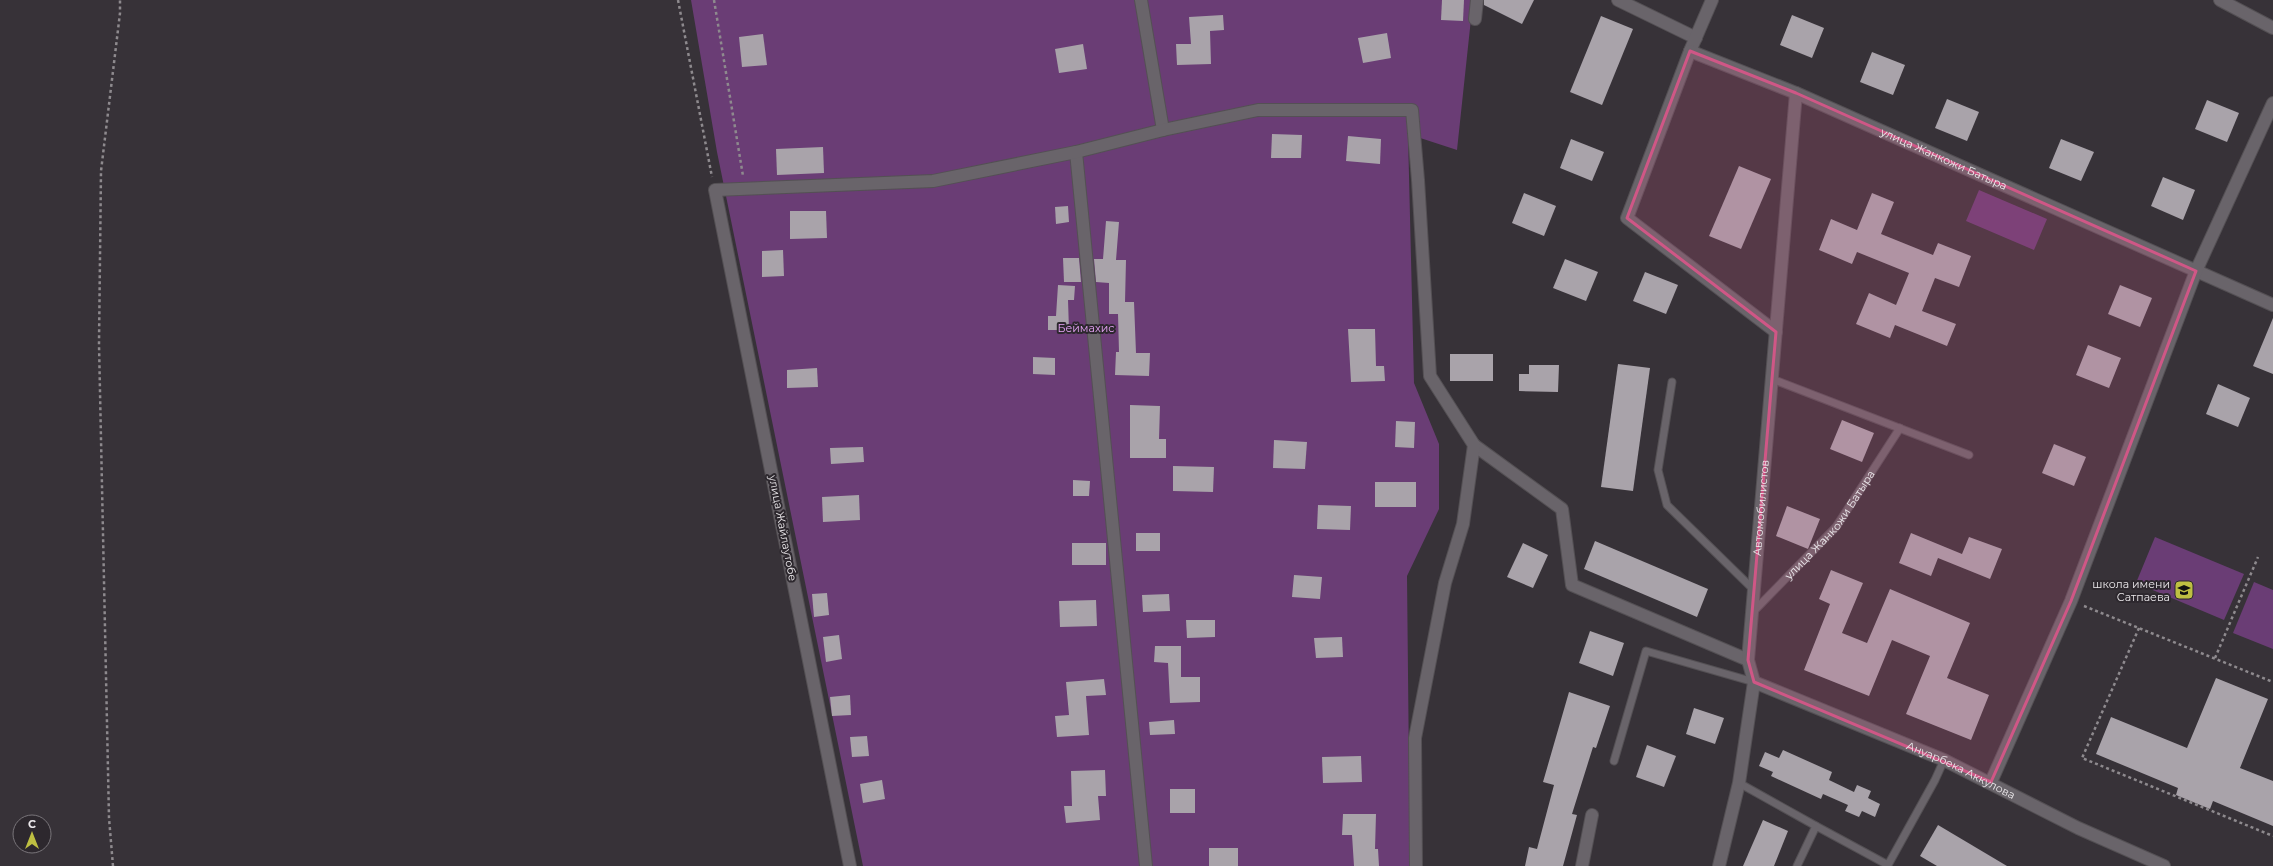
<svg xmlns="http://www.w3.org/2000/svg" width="2273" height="866" font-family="Montserrat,sans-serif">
<rect width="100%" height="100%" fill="#373238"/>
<g fill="#6a3d75">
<polygon points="691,0 1473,0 1457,150 1408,134 1414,383 1439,444 1439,509 1407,576 1410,866 863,866 717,152"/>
<polygon points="1979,190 2047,219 2034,250 1966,221"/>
<polygon points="2155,537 2244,574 2224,620 2136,583"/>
<polygon points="2254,582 2273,590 2273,649 2233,633"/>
</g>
<g fill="#a9a3aa">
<polygon points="1442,0 1464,0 1463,21 1441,20"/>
<polygon points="1484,0 1534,0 1522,24 1484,5"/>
<polygon points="1223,15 1224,30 1210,31 1211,64 1177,65 1176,44 1191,44 1189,17"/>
<polygon points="1792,15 1824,28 1812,58 1780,45"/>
<polygon points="1601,16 1633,29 1602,105 1570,92"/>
<polygon points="1387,33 1391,58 1363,63 1358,38"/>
<polygon points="763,34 767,65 742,67 739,37"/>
<polygon points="1083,44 1087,69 1059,73 1055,49"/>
<polygon points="1872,52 1905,65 1893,95 1860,82"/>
<polygon points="1947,99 1979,112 1967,141 1935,128"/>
<polygon points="2207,100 2239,113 2227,142 2195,129"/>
<polygon points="1272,134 1302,135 1301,158 1271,158"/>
<polygon points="1348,136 1381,139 1380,164 1346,161"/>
<polygon points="1571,139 1604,152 1592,181 1560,168"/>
<polygon points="2061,139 2094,152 2081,181 2049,168"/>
<polygon points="823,147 824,173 777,175 776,149"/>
<polygon points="1739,166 1771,179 1741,249 1709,236"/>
<polygon points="2163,177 2195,190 2183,220 2151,206"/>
<polygon points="1524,193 1556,206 1544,236 1512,223"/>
<polygon points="1872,193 1894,202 1881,234 1933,255 1938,243 1971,256 1959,287 1935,278 1922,311 1956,324 1947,346 1895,325 1890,338 1856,324 1869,293 1896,305 1909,273 1857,252 1852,264 1819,250 1831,219 1857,230"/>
<polygon points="1068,206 1069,222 1056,224 1055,207"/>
<polygon points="790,211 826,211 827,238 790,239"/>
<polygon points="1106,221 1119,222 1116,260 1126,260 1125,302 1134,302 1136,353 1150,353 1149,376 1115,375 1116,352 1119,352 1118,314 1109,314 1109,283 1096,282 1094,259 1103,259"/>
<polygon points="783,250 784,276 762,277 762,251"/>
<polygon points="1063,258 1079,258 1081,282 1064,282"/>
<polygon points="1565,259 1598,272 1586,301 1553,288"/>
<polygon points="1645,272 1678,285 1666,314 1633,301"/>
<polygon points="1058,285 1075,286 1074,300 1068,300 1069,330 1048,330 1048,316 1056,316"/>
<polygon points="2120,285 2152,298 2140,327 2108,314"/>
<polygon points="2273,318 2273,374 2253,366"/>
<polygon points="1348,329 1375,329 1376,366 1384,366 1385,381 1351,382"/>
<polygon points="2088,345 2121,358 2109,388 2076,375"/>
<rect x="1450" y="354" width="43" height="27"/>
<polygon points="1033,357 1055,358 1055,375 1033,374"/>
<polygon points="1618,364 1650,368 1633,491 1601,487"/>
<polygon points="1529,365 1559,365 1558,392 1519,391 1519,374 1529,374"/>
<polygon points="817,368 818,387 787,388 787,370"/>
<polygon points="2218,384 2250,398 2238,427 2206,414"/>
<polygon points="1130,405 1160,406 1159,439 1166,439 1166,458 1130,458"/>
<polygon points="1842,420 1874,433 1862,462 1830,449"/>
<polygon points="1396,421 1415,422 1414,448 1395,447"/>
<polygon points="1274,440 1307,442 1305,469 1273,468"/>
<polygon points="2054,444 2086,457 2074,486 2042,473"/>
<polygon points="863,447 864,462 831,464 830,448"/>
<polygon points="1173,466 1214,467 1213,492 1173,491"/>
<polygon points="1073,480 1090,481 1089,496 1073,496"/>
<rect x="1375" y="482" width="41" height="25"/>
<polygon points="859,495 860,520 823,522 822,497"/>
<polygon points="1318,505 1351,506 1350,530 1317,529"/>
<polygon points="1787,506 1820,519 1808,549 1776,536"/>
<rect x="1136" y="533" width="24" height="18"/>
<polygon points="1911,533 1962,554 1969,537 2002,549 1990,579 1938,558 1931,576 1899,563"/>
<polygon points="1595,541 1708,589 1697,617 1584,569"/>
<rect x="1072" y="543" width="34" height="22"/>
<polygon points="1523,543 1548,555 1533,588 1507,577"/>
<polygon points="1831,570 1863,583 1842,633 1867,643 1890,589 1970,623 1947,678 1989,695 1971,740 1906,714 1930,656 1892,640 1869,696 1804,670 1830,604 1819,599"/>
<polygon points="1294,575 1322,577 1320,599 1292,597"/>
<polygon points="827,593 829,615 814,617 812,594"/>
<polygon points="1169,594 1170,611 1143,612 1142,595"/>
<polygon points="1096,600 1097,626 1060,627 1059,601"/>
<polygon points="1186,620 1215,620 1215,637 1187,638"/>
<polygon points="1590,631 1624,643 1613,676 1579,663"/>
<polygon points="839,635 842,659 826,662 823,637"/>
<polygon points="1342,637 1343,657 1316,658 1314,638"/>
<polygon points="1155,646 1181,646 1181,677 1200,677 1200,702 1170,703 1168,663 1154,662"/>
<polygon points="2216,678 2268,699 2240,768 2273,781 2273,826 2213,801 2210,809 2176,795 2178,788 2096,754 2111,717 2187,748"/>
<polygon points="1104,679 1106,695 1086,696 1089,735 1057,737 1055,716 1069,715 1066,682"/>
<polygon points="1569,692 1610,706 1596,748 1593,747 1572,814 1577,815 1563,866 1525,866 1529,847 1537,849 1554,785 1543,782"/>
<polygon points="850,695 851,715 832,716 830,697"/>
<polygon points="1694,708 1724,718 1715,744 1686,734"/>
<polygon points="1174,720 1175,734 1150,735 1149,722"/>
<polygon points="867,736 869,756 852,757 850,737"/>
<polygon points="1647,745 1676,756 1664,787 1636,777"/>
<polygon points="1783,750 1832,772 1829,780 1854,792 1857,785 1871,791 1868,798 1880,804 1875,817 1862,811 1859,817 1845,811 1848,805 1823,794 1821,799 1771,776 1773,772 1759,766 1765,752 1779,758"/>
<polygon points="1361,756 1362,782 1323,783 1322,757"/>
<polygon points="1105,770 1106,796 1098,796 1100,820 1066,823 1064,806 1072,806 1071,771"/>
<polygon points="882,780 885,799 863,803 860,784"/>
<rect x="1170" y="789" width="25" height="24"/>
<polygon points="1343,814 1376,814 1375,849 1378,849 1379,866 1354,866 1352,835 1342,835"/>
<polygon points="1763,820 1788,831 1774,866 1743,866"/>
<polygon points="1938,825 2007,866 1937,866 1920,856"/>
<rect x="1209" y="848" width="29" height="18"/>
</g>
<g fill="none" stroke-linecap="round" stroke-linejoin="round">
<g stroke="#545054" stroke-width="9">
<g id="lane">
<polyline points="1772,379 1969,455"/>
<polyline points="1672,382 1658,470 1667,505 1753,589"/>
<path id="s1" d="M1752 613 1836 527 1900 428"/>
<polyline points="1614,761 1646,651 1754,682"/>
<polyline points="1739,783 1816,826"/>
<polyline points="1797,866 1816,826 1888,865 1935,780 1944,760"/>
</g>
</g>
<g stroke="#545054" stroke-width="14">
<g id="street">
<polyline points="1141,0 1163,130"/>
<polyline points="1618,0 1696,38"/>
<polyline points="1712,0 1690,51 1627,218 1776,332"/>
<polyline points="2220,0 2273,28"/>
<polyline points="1475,19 1477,0"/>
<path id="s2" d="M1690 51 1796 93 2273 305"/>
<polyline points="1076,152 1146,866"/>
<polyline points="1474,445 1562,509 1572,585 1748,660"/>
<path id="s3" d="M1754 682 1944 760 2078 828 2164 866"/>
<polyline points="1991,782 2071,601 2196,271 2273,103"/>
<polyline points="850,866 715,190 933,181 1076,152 1163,130 1258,110 1412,110 1418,180 1430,376 1474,445 1463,524 1445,583 1415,738 1416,866"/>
<polyline points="1582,866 1592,815"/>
<path id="s4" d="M1719 866 1739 783 1754 682 1748 660 1796 93"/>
</g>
</g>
<g stroke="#8e8a8e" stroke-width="2.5" stroke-dasharray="3 3" stroke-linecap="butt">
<polyline points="678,0 712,177"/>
<polyline points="714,0 743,176"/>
<polyline points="2084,606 2273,682"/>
<polyline points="2139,628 2082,758 2273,836"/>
<polyline points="2215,658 2258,557"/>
<polyline points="113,866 109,818 99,344 101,171 120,13 120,0"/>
</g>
<use href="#lane" stroke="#69646a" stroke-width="7"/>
<use href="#street" stroke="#69646a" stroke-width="12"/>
</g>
<path fill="#cf5786" fill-opacity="0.2" stroke="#cf5786" stroke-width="3" stroke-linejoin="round" d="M1690 51 1796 93 2196 271 2071 601 1991 782 1754 682 1748 660 1776 332 1627 218Z"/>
<defs>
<g id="school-square" transform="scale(1)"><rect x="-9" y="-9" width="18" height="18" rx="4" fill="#bebf42" stroke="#2d282e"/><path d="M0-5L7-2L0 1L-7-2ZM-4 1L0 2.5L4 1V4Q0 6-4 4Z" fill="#111"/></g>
</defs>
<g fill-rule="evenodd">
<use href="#school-square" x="2184" y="590"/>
</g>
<g text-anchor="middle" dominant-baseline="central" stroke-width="4" stroke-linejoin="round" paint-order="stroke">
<g font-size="11" fill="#ece9ec" stroke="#2d282e">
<text stroke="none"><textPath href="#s2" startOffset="276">улица Жанкожи Батыра</textPath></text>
<text stroke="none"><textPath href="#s4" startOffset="363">Автомобилистов</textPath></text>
<text stroke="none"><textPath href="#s1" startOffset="118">улица Жанкожи Батыра</textPath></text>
<text transform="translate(783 528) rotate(79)">улица Жайлаутобе</text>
<text stroke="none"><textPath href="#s3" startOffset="225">Ануарбека Аккулова</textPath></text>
</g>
<g font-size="11" fill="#e9a5f9" stroke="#2d282e">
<text x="1086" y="328">Беймахис</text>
</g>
<g font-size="11" fill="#ece9ec" stroke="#2d282e" text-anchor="end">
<text x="2170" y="584">школа имени<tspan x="2170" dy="13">Сатпаева</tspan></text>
</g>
</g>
<g transform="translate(32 834)"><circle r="19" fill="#2d282e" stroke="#79757a"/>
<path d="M0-3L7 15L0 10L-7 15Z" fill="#bebf42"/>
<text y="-6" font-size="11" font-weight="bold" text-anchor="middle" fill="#ece9ec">С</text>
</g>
</svg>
